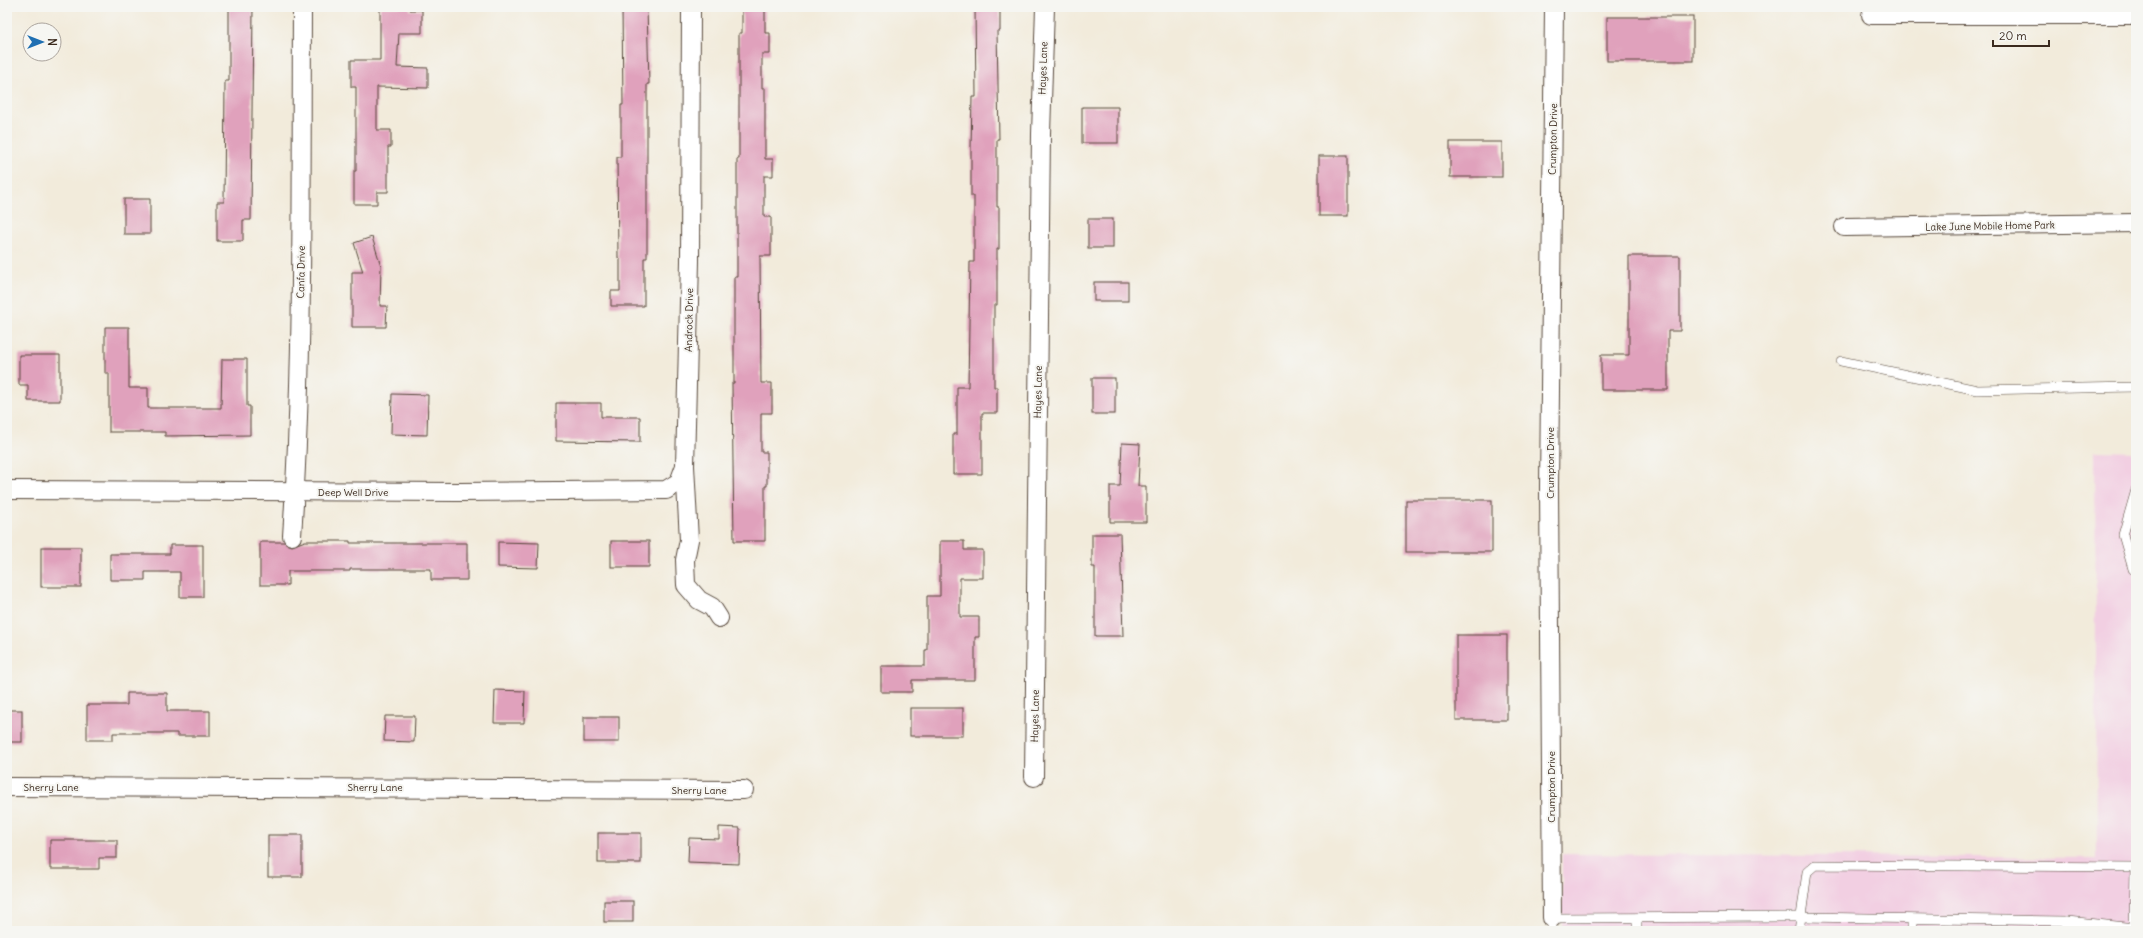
<svg xmlns="http://www.w3.org/2000/svg" width="2143" height="938" font-family="Delius,sans-serif">
<rect width="100%" height="100%" fill="#f6f6f2"/>
<filter id="ink" filterUnits="userSpaceOnUse"><feTurbulence type="fractalNoise" baseFrequency=".025" numOctaves="2"/><feDisplacementMap in="SourceGraphic" scale="8" xChannelSelector="R" yChannelSelector="G"/><feConvolveMatrix kernelMatrix="1 2 1 2 8 2 1 2 1" color-interpolation-filters="sRGB"/></filter>
<filter id="wash" filterUnits="userSpaceOnUse"><feTurbulence type="fractalNoise" baseFrequency=".012" numOctaves="4" result="noise"/><feDisplacementMap in="SourceGraphic" scale="16" xChannelSelector="R" yChannelSelector="G"/><feGaussianBlur stdDeviation="0.9" result="paint"/><feColorMatrix in="noise" values="0 0 0 0 0 0 0 0 0 0 0 0 0 0 0 0 0 1.4 0 .05"/><feComposite in="paint" operator="in"/></filter>
<g filter="url(#wash)">
<rect width="100%" height="100%" fill="#f2ebdb"/>
<polygon fill="#f2cfe2" points="2095,451 2136,452 2136,931 1562,931 1562,854 2097,858"/>
<g id="blocks">
<g fill="#e0a1bc">
<polygon points="229,7 253,7 251,220 243,220 243,241 217,241 217,202 224,202 225,81 229,81"/>
<polygon points="380,7 410,7 410,10 422,10 422,33 399,33 397,67 428,68 428,88 377,87 377,130 391,130 391,147 388,147 388,192 377,192 377,204 354,204 354,171 356,171 356,87 351,87 351,60 380,60"/>
<polygon points="622,7 647,7 649,84 647,84 647,258 644,258 644,306 611,306 611,291 620,291 620,258 618,258 617,157 621,157 621,105 623,105"/>
<polygon points="742,7 765,7 765,33 770,33 770,54 762,54 762,88 765,88 765,159 773,159 773,176 764,176 764,217 771,217 771,256 760,256 761,383 772,383 772,413 761,413 761,452 767,452 767,486 765,486 765,541 734,541 732,383 734,383 734,277 737,277 737,159 739,159 739,33 742,33"/>
<polygon points="975,7 1000,7 1000,31 997,31 999,139 997,139 997,207 999,207 999,249 997,249 997,305 994,305 994,387 997,387 997,413 982,413 982,474 953,474 953,434 957,434 957,387 968,387 970,262 974,262 974,196 971,196 971,148 972,97 976,97"/>
<rect x="1607" y="17" width="86" height="44"/>
<rect x="1082" y="107" width="36" height="36"/>
<rect x="1450" y="142" width="52" height="35"/>
<rect x="1319" y="156" width="29" height="60"/>
<rect x="124" y="199" width="26" height="35"/>
<rect x="1088" y="219" width="25" height="29"/>
<polygon points="372,237 381,266 380,306 387,306 386,327 352,327 352,272 363,272 354,243"/>
<polygon points="1629,256 1680,256 1680,331 1668,331 1668,390 1601,390 1601,355 1629,355"/>
<rect x="1094" y="282" width="34" height="19"/>
<polygon points="105,327 129,327 129,388 148,388 148,408 221,408 222,359 247,359 247,406 250,406 250,435 165,436 165,432 109,432 109,373 105,373"/>
<polygon points="19,355 60,355 60,401 28,401 28,385 19,385"/>
<rect x="1092" y="378" width="23" height="36"/>
<polygon points="392,394 428,395 427,435 391,434"/>
<polygon points="556,403 601,403 601,417 640,417 640,442 556,441"/>
<polygon points="1122,443 1140,444 1138,486 1146,486 1146,522 1110,522 1110,486 1120,486"/>
<rect x="1406" y="500" width="86" height="52"/>
<polygon points="1092,534 1120,534 1123,636 1095,636 1095,567 1092,567"/>
<polygon points="305,541 350,541 350,543 467,543 467,580 431,580 431,569 350,569 350,571 288,571 288,585 260,585 260,542 284,542 292,546"/>
<rect x="611" y="541" width="38" height="26"/>
<polygon points="940,541 964,541 964,550 983,550 983,578 960,578 960,617 979,617 979,637 975,637 975,680 912,680 912,692 881,692 881,666 925,666 925,650 927,650 927,596 940,596"/>
<polygon points="498,542 539,543 538,568 498,567"/>
<polygon points="170,545 203,545 203,597 180,597 180,572 145,572 145,580 110,580 110,554 170,554"/>
<rect x="41" y="547" width="40" height="40"/>
<rect x="1456" y="635" width="51" height="85"/>
<polygon points="495,690 525,691 524,723 494,723"/>
<polygon points="127,693 167,693 167,711 210,711 210,736 177,736 177,733 113,733 113,740 87,740 87,705 127,705"/>
<rect x="910" y="708" width="53" height="28"/>
<rect x="7" y="710" width="15" height="32"/>
<polygon points="385,716 415,716 414,742 384,741"/>
<rect x="584" y="717" width="35" height="25"/>
<polygon points="719,827 740,828 739,864 688,862 689,838 719,839"/>
<rect x="598" y="833" width="43" height="30"/>
<rect x="268" y="835" width="34" height="42"/>
<polygon points="50,840 117,840 117,858 99,858 99,869 50,869"/>
<rect x="604" y="901" width="29" height="21"/>
</g>
</g>
</g>
<g filter="url(#ink)">
<use href="#blocks" fill-opacity="0" stroke="#56473a" stroke-width="1"/>
<g fill="none" stroke-linecap="round" stroke-linejoin="round">
<g stroke="#56473a" stroke-width="10">
<g id="lane">
<polyline points="1841,361 1977,390 2136,387"/>
<polyline points="2136,490 2123,535 2133,569 2136,572"/>
<polyline points="2134,927 2135,867"/>
<polyline points="1552,931 1552,918 1800,917 2067,921 2136,928"/>
<polyline points="1637,931 1637,918"/>
<polyline points="1799,931 1807,872 1815,865 2136,867"/>
<polyline points="1912,931 1912,920"/>
<polyline points="2066,931 2067,921"/>
</g>
</g>
<g stroke="#56473a" stroke-width="20">
<g id="street">
<polyline points="691,7 690,261 685,466 689,540 685,560 686,585 699,600 712,607 719,618"/>
<polyline points="1871,15 2136,15"/>
<polyline points="1844,227 2136,223"/>
<polyline points="7,490 460,492 666,490 679,482 685,466"/>
<path d="M292 536C304 360 301 183 302 7"/>
<polyline points="1034,777 1041,134 1045,7"/>
<polyline points="7,787 744,790"/>
<polyline points="1552,918 1549,487 1554,7"/>
</g>
</g>
<use href="#lane" stroke="#fff" stroke-width="9"/>
<use href="#street" stroke="#fff" stroke-width="18"/>
</g>
</g>
<g text-anchor="middle" dominant-baseline="central" stroke-width="4" stroke-linejoin="round" paint-order="stroke">
<g font-size="10" fill="#3b2a1e" stroke="#f6f6f2">
<text transform="translate(1043 68) rotate(-88)">Hayes Lane</text>
<text transform="translate(1553 139) rotate(-89)">Crumpton Drive</text>
<text transform="translate(1990 226) rotate(-1)">Lake June Mobile Home Park</text>
<text transform="translate(301 272) rotate(-89)">Canfa Drive</text>
<text transform="translate(689 320) rotate(-89)">Androck Drive</text>
<text transform="translate(1038 392) rotate(-89)">Hayes Lane</text>
<text transform="translate(1550 463) rotate(-90)">Crumpton Drive</text>
<text x="353" y="492">Deep Well Drive</text>
<text transform="translate(1035 716) rotate(-89)">Hayes Lane</text>
<text x="51" y="787">Sherry Lane</text>
<text x="375" y="787">Sherry Lane</text>
<text transform="translate(1551 787) rotate(-90)">Crumpton Drive</text>
<text x="699" y="790">Sherry Lane</text>
</g>
</g>
<rect width="2143" height="938" fill="none" stroke="#f6f6f2" stroke-width="24"/>
<g transform="translate(42 42) rotate(90)"><circle r="19" fill="#f6f6f2" stroke="#aba49d"/>
<path d="M0-3L7 15L0 10L-7 15Z" fill="#1f6fb2"/>
<text y="-6" font-size="11" font-weight="bold" text-anchor="middle" fill="#3b2a1e">N</text>
</g>
<path d="M1993 40v6h56v-6" fill="none" stroke="#3b2a1e" stroke-width="2"/>
<text x="1999" y="40" font-size="12" fill="#3b2a1e" stroke="#f6f6f2" stroke-width="3" paint-order="stroke">20 m</text>
</svg>
